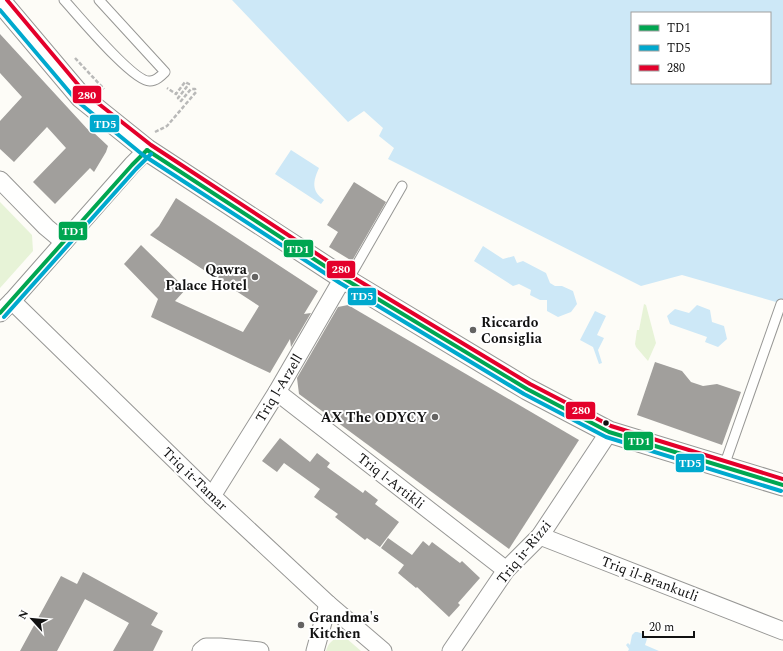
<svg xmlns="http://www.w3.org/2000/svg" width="783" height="651" font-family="Spectral,serif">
<rect width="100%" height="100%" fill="#fdfcf7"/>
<g fill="#e7f3d7">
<polygon points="0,202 32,235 33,251 0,288"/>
<polygon points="644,304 646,305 656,343 648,361 636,347 635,344 637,330 639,330"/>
<path d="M341 636 346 638 361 651H326C328 643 333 639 341 636Z"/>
</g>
<g fill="#cde8f7" fill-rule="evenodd">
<path d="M232 0H783V304L682 275 641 286 388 159 394 148 379 136 383 128 364 111 348 122ZM632 13H770V83H632Z"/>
<path d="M291 150 319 168C313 181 311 191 324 200L321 204 275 174Z"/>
<polygon points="483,246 503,259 514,256 517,263 523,261 546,273 550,283 555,286 562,286 573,291 577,304 571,312 558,317 547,311 547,300 540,300 530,295 531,290 519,284 513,286 474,261"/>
<polygon points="697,305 710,310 712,322 724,326 727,339 718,347 705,342 707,337 670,324 667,316 675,309 689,313"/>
<polygon points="595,311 606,316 597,335 604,338 598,350 602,363 599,364 593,347 580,340"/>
<path d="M635 632C641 632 644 634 647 639L645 645 659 651H628L629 649 626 645 628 643 630 645 632 635Z"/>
</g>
<g fill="#a19f9c">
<polygon points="0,34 91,133 92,131 108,146 106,152 94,172 90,168 55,204 33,182 66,148 47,127 14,162 0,149 0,121 22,97 0,73"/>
<polygon points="354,182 386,202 352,261 329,247 338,232 327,225"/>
<polygon points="176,198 318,291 304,314 311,313 291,347 290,339 270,373 151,317 158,299 124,264 141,245 186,289 175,301 243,332 259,306 150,235 159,226"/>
<polygon points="348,305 579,440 509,549 299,394 297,378 338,307"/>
<polygon points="655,362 682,371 691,382 703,386 717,384 741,392 722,445 637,415"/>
<polygon points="280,438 310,462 317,453 330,463 327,467 363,493 365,490 378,500 375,504 399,522 380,547 367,538 365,540 335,517 338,514 314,497 320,489 284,463 277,472 262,461"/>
<polygon points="388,538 412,555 423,541 429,546 432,542 460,563 462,561 480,578 458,603 460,605 449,617 417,587 416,588 398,573 404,565 381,548"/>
<polygon points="83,572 158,613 151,625 163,631 153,651 113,651 129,623 85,599 57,651 20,651 61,576 77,584"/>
</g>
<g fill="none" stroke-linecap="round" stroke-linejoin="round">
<g stroke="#979795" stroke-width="11">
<g id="service">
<path d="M64 0C77 14 134 83 150 81 156 81 161 76 165 72L99 0"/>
<polyline points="348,280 402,186"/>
<polyline points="724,466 781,304"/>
</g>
</g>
<g stroke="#979795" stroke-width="19">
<g id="minor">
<polyline points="0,180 46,227 64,242"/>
<polyline points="12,301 212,496 328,604 383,651"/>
<polyline points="0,313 12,301 132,165 147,150"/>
<polyline points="277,392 506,570"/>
<polyline points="212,496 277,392 343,278"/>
<polyline points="540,536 783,631"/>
<polyline points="201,651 206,647 220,647 260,651"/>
<polyline points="315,651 328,604"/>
<polyline points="451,651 506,570 540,536 609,432"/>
</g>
</g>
<g stroke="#979795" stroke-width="23">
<polyline id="tertiary" points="0,1 81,97 147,150 343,278 527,389 609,432 783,485"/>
</g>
<g stroke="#b9b9b8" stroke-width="2.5" stroke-dasharray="4 2" stroke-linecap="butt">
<polyline points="75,58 104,89"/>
<polyline points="155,132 167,126 196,92 195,89 191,89 181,101 178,98 189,84 185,82 176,94 167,88"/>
</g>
<use href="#service" stroke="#fffffe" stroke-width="9"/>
<use href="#minor" stroke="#fffffe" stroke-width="17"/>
<use href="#tertiary" stroke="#fffffe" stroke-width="21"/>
<g stroke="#fff" stroke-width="7">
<g id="bus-1">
<polyline points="147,150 343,278 527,389 609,432 783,485"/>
<polyline points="0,313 132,165 147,150"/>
</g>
</g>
<g stroke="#fff" stroke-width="7">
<g id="bus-2">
<polyline points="0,10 77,101 143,155 340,283 524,394 606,437 781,491"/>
<polyline points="4,317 136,169 151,154"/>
</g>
</g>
<g stroke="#fff" stroke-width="7">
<polyline id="bus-3" points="7,0 85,93 151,145 346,273 530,384 611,426 783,479"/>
</g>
<use href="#bus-1" stroke="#00a651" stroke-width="4"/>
<use href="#bus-2" stroke="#00a9ce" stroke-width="4"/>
<use href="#bus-3" stroke="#e4002b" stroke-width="4"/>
</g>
<g fill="#646362" stroke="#fff" stroke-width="1.5">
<circle cx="255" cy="277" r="4"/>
<circle cx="473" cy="330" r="4"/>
<circle cx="435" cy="417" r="4"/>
<circle cx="301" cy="625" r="4"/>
</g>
<circle fill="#111" stroke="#fff" stroke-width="1.5" cx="606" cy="423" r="3.5"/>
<g text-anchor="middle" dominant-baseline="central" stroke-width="4" stroke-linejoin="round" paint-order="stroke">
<g font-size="14" font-weight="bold" fill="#111" stroke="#fff" text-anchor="end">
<text x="247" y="269">Qawra<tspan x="247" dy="16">Palace Hotel</tspan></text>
<text x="481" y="322" text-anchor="start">Riccardo<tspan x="481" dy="16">Consiglia</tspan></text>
<text x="427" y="417">AX The ODYCY</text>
<text x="309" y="617" text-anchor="start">Grandma's<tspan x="309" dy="16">Kitchen</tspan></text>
</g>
<g font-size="14" fill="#111" stroke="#fff">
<text transform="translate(279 388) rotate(-59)">Triq l-Arzell</text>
<text transform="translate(195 479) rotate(44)">Triq it-Tamar</text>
<text transform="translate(391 481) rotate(38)">Triq l-Artikli</text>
<text transform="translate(524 552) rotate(-51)">Triq ir-Rizzi</text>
<text transform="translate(650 579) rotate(21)">Triq il-Brankutli</text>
</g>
</g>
<g stroke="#fff" stroke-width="1.5">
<rect x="72" y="85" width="30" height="19" rx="4" fill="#e4002b"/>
<rect x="89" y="114" width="31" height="19" rx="4" fill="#00a9ce"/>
<rect x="58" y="221" width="30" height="20" rx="4" fill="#00a651"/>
<rect x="283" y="239" width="31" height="19" rx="4" fill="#00a651"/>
<rect x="326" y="260" width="30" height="19" rx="4" fill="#e4002b"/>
<rect x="347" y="287" width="30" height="19" rx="4" fill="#00a9ce"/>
<rect x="565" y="401" width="31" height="19" rx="4" fill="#e4002b"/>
<rect x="623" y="431" width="31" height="20" rx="4" fill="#00a651"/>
<rect x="675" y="453" width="30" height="20" rx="4" fill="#00a9ce"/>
</g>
<g font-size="11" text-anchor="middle" font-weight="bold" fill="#fff">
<text x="87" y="99">280</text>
<text x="105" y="128">TD5</text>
<text x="73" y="235">TD1</text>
<text x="298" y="253">TD1</text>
<text x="341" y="273">280</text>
<text x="362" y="300">TD5</text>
<text x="581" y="414">280</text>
<text x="639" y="445">TD1</text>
<text x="690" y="467">TD5</text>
</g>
<rect x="631" y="12" width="140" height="72" fill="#ffffff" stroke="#a0a0a0"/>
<rect x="639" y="25" width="20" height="6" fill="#00a651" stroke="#a0a0a0"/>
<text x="667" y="32" font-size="12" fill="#111111">TD1</text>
<rect x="639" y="45" width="20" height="6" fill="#00a9ce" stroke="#a0a0a0"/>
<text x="667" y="52" font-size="12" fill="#111111">TD5</text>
<rect x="639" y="65" width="20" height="6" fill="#e4002b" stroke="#a0a0a0"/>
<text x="667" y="72" font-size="12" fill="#111111">280</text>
<g transform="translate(32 619) rotate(297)" stroke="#ffffff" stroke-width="3" paint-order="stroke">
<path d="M0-3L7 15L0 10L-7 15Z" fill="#111111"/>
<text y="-6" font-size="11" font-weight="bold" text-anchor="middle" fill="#111111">N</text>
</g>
<path d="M643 631v6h51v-6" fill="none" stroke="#111111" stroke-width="2"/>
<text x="649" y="631" font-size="12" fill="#111111" stroke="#ffffff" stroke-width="3" paint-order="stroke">20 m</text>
</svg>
